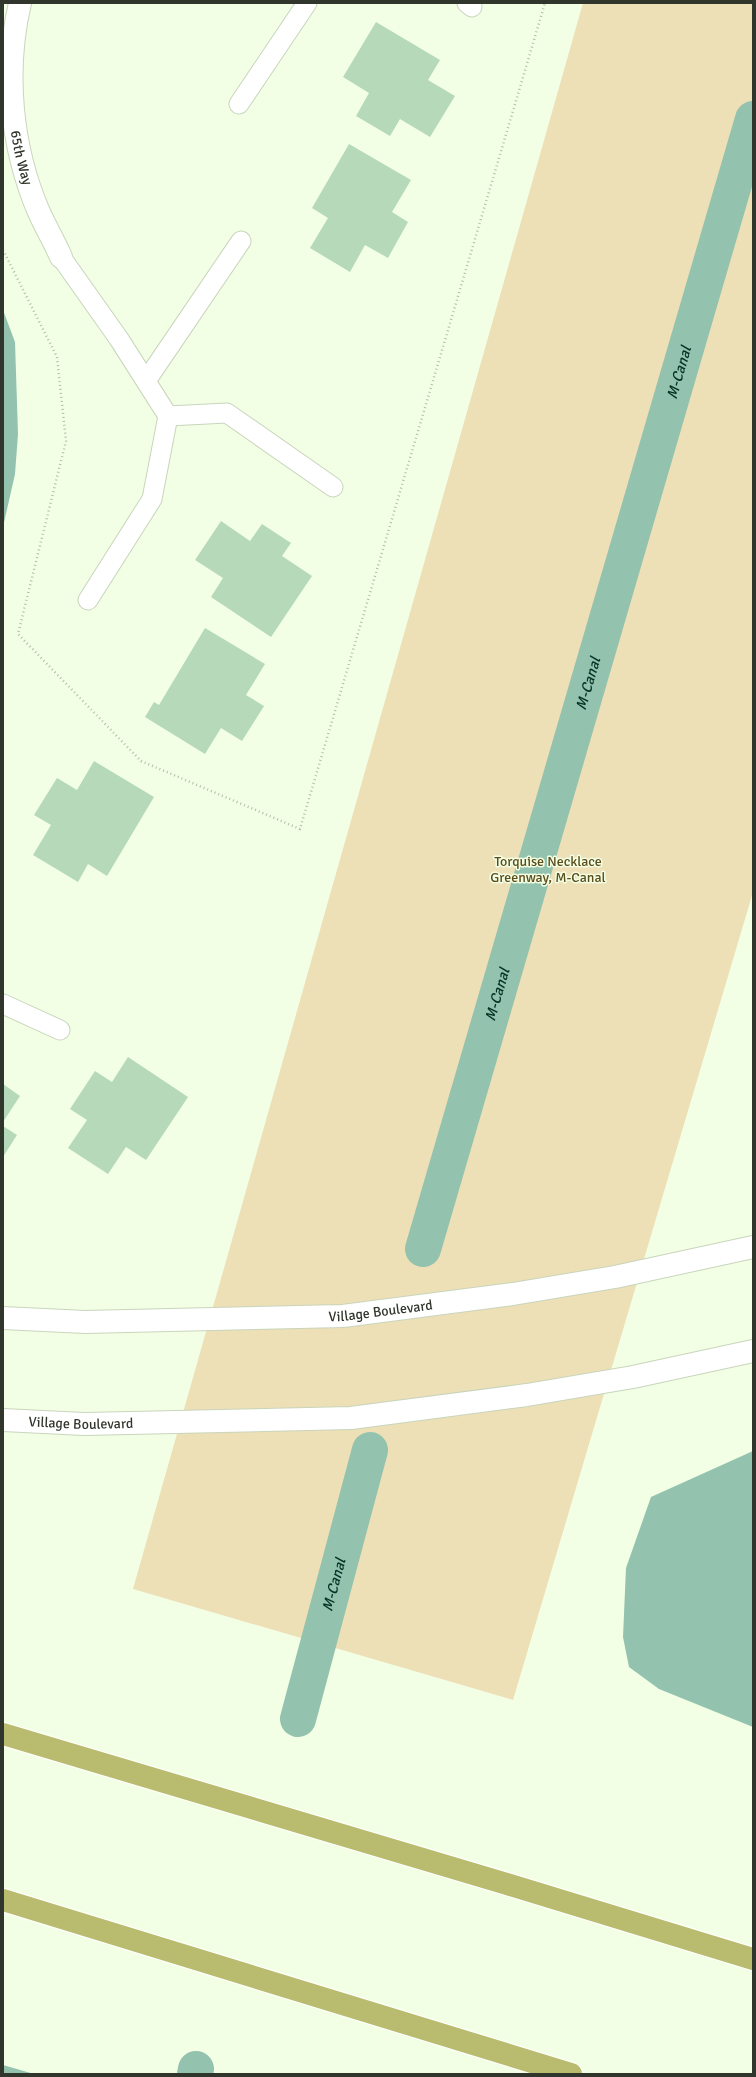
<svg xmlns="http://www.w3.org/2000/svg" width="756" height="2077" font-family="Signika,sans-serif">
<rect width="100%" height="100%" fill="#f2ffe5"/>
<polygon fill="#eddfb6" points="583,3 753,3 753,892 513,1700 133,1589"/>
<g fill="#93c2ae">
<polygon points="3,310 15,342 18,434 15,474 3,527"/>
<polygon points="753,1451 753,1727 659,1689 629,1667 623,1637 626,1568 651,1497"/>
<polygon points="3,2065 34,2074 3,2074"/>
</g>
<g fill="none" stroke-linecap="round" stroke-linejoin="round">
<g stroke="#93c2ae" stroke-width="36">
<path id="s1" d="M423 1249 753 119"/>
<path id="s2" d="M298 1719 370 1450"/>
<polyline points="195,2074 196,2069"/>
</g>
</g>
<g fill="#b6dab9">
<polygon points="376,22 440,60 428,80 455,96 430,137 400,119 390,136 356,116 369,93 343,77"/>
<polygon points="349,144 411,180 392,212 408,222 388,258 365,245 350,272 310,248 328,218 312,208"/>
<polygon points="221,521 250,541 262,524 291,543 282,556 312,576 271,637 211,597 223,578 195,560"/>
<polygon points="205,628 265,664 246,695 264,706 242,741 221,728 205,754 145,717 154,702 159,705"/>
<polygon points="94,761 154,797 107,876 88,864 78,882 33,855 51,825 34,815 57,778 77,790"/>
<polygon points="128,1057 188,1097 146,1160 126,1147 108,1174 68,1148 87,1120 70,1109 95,1071 112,1082"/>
<polygon points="3,1084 20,1096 3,1122"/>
<polygon points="3,1126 17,1135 3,1157"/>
</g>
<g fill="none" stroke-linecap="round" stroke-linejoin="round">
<g stroke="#c9d5bc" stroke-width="21">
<g id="service">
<polyline points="467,3 472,7"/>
<polyline points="239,104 307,3"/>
<polyline points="61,257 119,339 168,416 152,499 88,600"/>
<polyline points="146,381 241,241"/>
<polyline points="168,416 227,413 333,487"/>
<polyline points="3,1004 60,1030"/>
</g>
</g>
<g stroke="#c9d5bc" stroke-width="24">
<g id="minor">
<path id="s3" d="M20 3C4 71 11 146 38 210 45 226 54 241 61 257"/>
</g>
</g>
<g stroke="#c9d5bc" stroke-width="24">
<g id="tertiary">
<path id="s4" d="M3 1318 85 1322 343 1316 513 1294 615 1277 753 1247"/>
<path id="s5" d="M3 1420 84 1424 351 1418 527 1395 633 1377 753 1351"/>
</g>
</g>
<g stroke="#fff" stroke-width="24">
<g id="motorway">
<polyline points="3,1734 507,1884 753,1959"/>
<polyline points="3,1900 571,2074"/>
</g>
</g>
<polyline stroke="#b3bea9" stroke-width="2.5" stroke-dasharray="1 3" stroke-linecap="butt" points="3,250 57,357 66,441 18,634 141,761 300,829 545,3"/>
<use href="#service" stroke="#fff" stroke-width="19"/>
<use href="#minor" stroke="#fff" stroke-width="22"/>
<use href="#tertiary" stroke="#fff" stroke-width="22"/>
<use href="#motorway" stroke="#b9bb6e" stroke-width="22"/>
</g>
<g text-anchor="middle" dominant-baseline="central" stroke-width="3" stroke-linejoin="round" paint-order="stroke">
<g font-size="14" fill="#31362c" stroke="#f2ffe5">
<text stroke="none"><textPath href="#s3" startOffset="156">65th Way</textPath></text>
<text stroke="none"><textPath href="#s4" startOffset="378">Village Boulevard</textPath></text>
<text stroke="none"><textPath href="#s5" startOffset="78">Village Boulevard</textPath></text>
</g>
<g font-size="14" fill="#5c4c1a" stroke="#f2ffe5">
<text x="548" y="861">Torquise Necklace<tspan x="548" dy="16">Greenway, M-Canal</tspan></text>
</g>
<g font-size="15" font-style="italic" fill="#063224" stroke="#f2ffe5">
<text stroke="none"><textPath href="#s1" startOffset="913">M-Canal</textPath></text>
<text stroke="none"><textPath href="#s1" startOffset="589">M-Canal</textPath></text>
<text stroke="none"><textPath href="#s1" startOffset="265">M-Canal</textPath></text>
<text stroke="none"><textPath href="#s2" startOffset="139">M-Canal</textPath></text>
</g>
</g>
<rect width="756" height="2077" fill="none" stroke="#31362c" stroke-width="8"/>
</svg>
